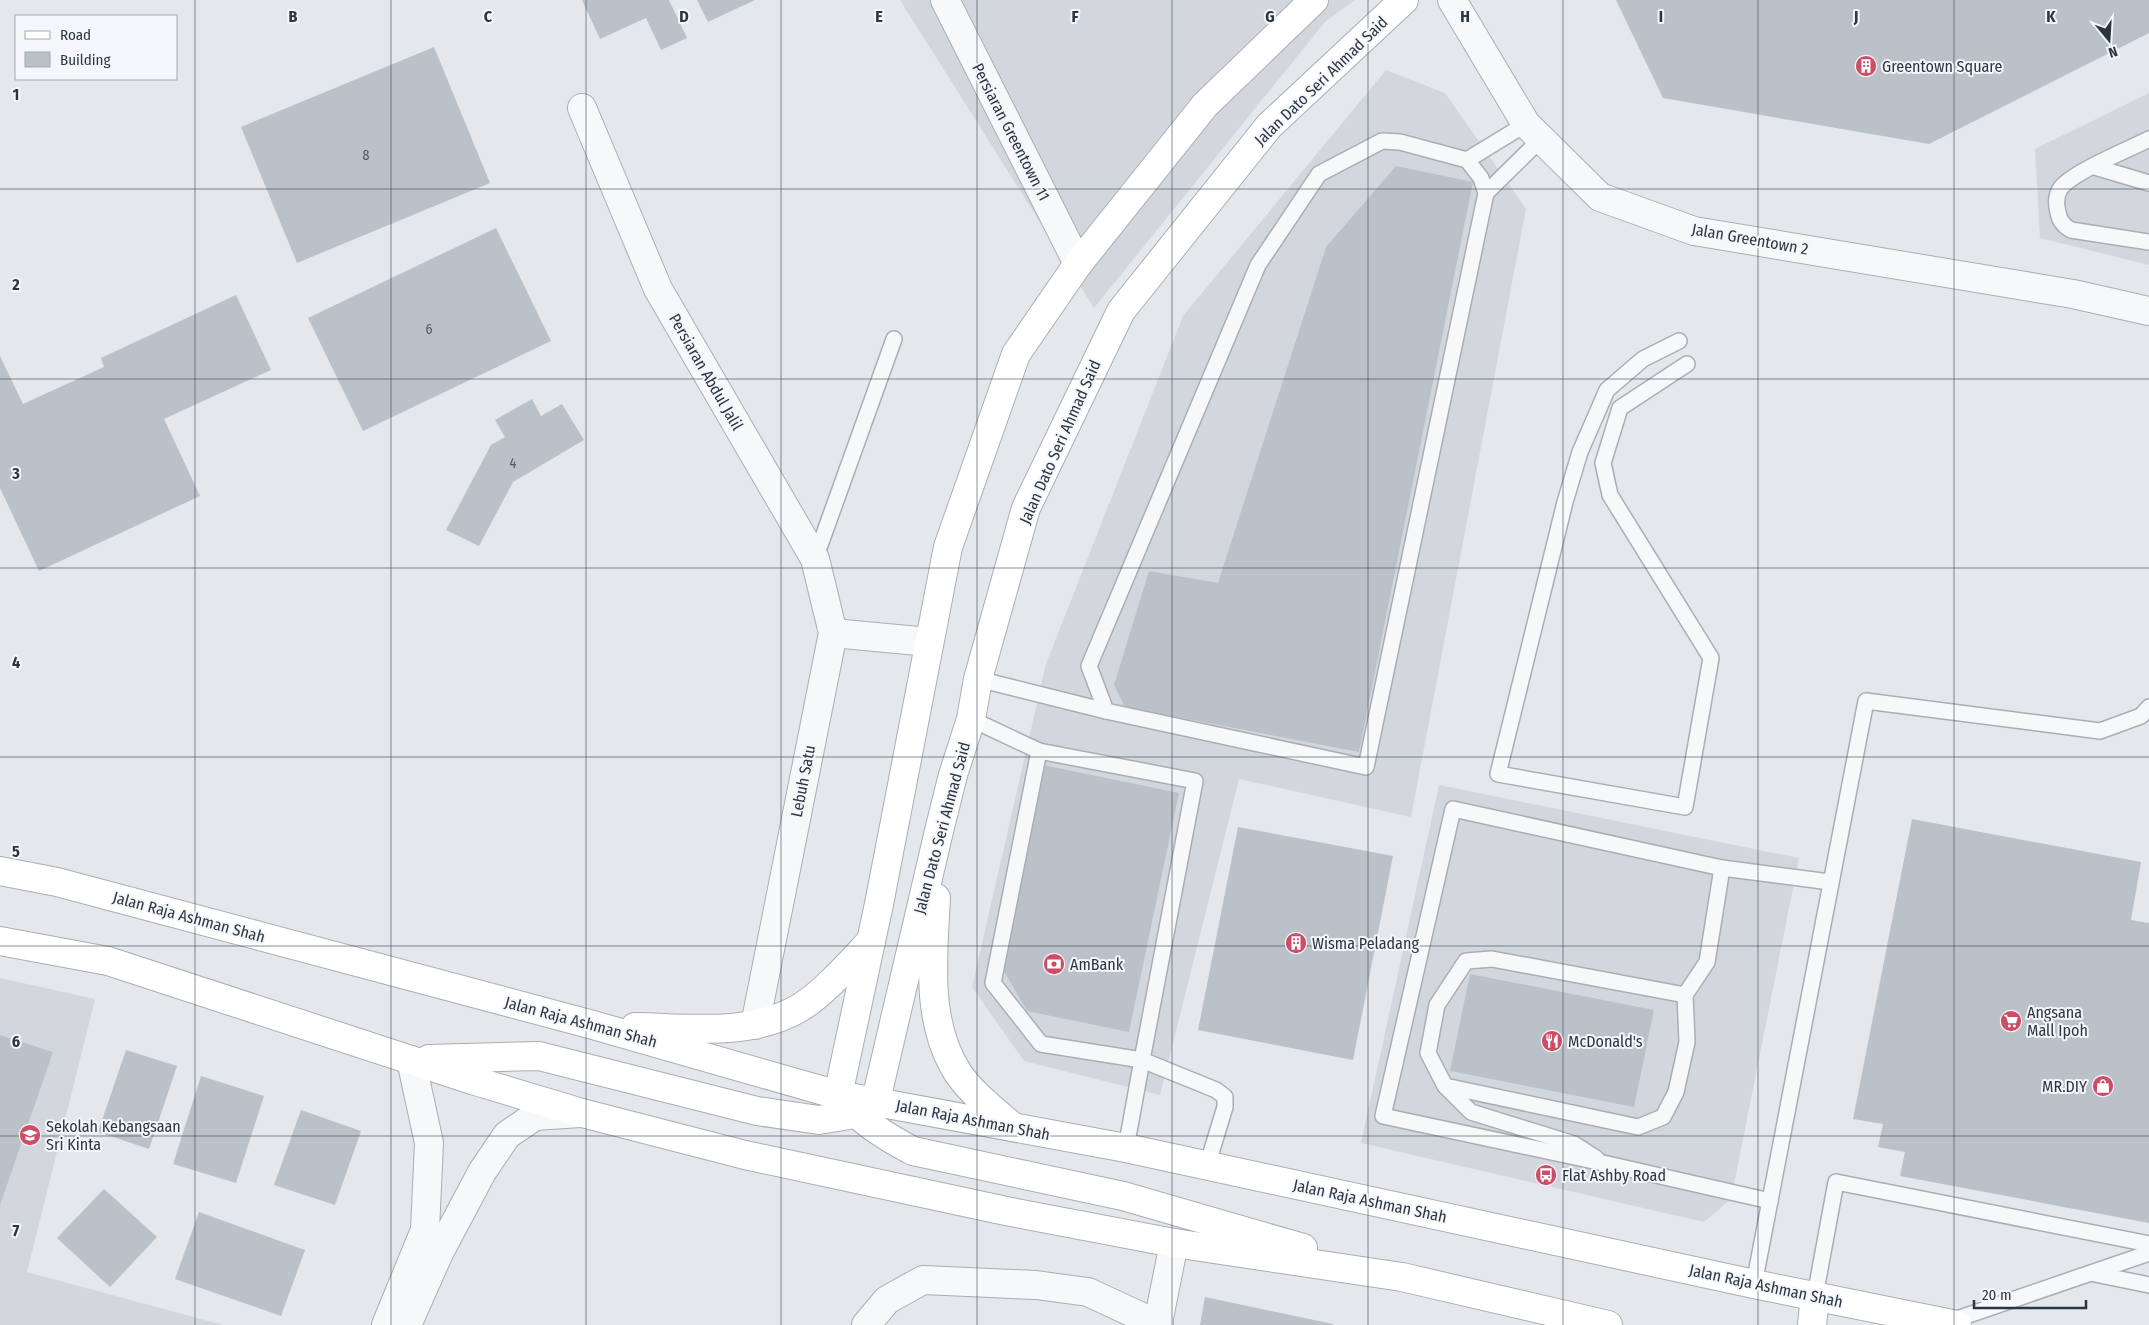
<svg xmlns="http://www.w3.org/2000/svg" width="2149" height="1325" font-family="'Fira Sans Condensed',sans-serif">
<rect width="100%" height="100%" fill="#e4e7ec"/>
<g fill="#d2d7de">
<polygon points="900,0 1355,0 1325,22 1094,308"/>
<polygon points="1386,70 1445,93 1526,209 1411,817 1239,779 1160,1095 1024,1061 972,987 1046,664 1183,316"/>
<polygon points="2149,93 2149,265 2040,238 2035,149"/>
<polygon points="1439,785 1799,858 1731,1199 1704,1222 1361,1143"/>
<polygon points="0,978 95,999 27,1272 223,1325 0,1325"/>
</g>
<g fill="#bbc1c9">
<polygon points="582,0 669,0 687,38 661,50 646,18 600,39"/>
<polygon points="697,0 755,0 708,22"/>
<polygon points="1616,0 2149,0 2149,33 1929,144 1663,98"/>
<polygon points="434,47 490,183 297,263 241,127"/>
<polygon points="1396,166 1473,182 1359,752 1125,707 1114,685 1149,571 1218,583 1326,247"/>
<polygon points="496,228 551,341 363,431 308,318"/>
<polygon points="236,295 271,370 164,419 200,496 39,571 0,488 0,356 23,404 104,367 101,358"/>
<polygon points="532,399 541,416 562,404 584,440 513,482 479,546 446,530 491,445 505,437 495,420"/>
<polygon points="1043,765 1179,793 1129,1032 1027,1011 1001,966"/>
<polygon points="1912,819 2141,862 2131,920 2149,923 2149,1223 1900,1176 1905,1152 1878,1147 1883,1124 1853,1119"/>
<polygon points="1238,827 1393,856 1353,1060 1198,1030"/>
<polygon points="1470,974 1654,1010 1634,1107 1450,1071"/>
<polygon points="0,1035 53,1052 0,1205"/>
<polygon points="126,1050 177,1066 149,1149 98,1132"/>
<polygon points="201,1076 264,1096 236,1183 173,1164"/>
<polygon points="301,1110 361,1131 335,1205 274,1185"/>
<polygon points="104,1189 157,1237 110,1287 57,1238"/>
<polygon points="199,1212 305,1250 281,1316 175,1279"/>
<polygon points="1205,1297 1333,1324 1333,1325 1200,1325"/>
</g>
<g fill="none" stroke-linecap="round" stroke-linejoin="round">
<g stroke="#a9aeb6" stroke-width="18">
<g id="service">
<path d="M2149 139C2128 150 2072 172 2060 189 2056 196 2056 205 2058 212 2059 221 2064 226 2071 230L2149 242"/>
<polygon points="1382,141 1400,142 1467,160 1481,178 1486,193 1366,767 1106,711 1089,666 1258,265 1319,174"/>
<polyline points="1467,160 1526,124"/>
<polyline points="2095,167 2149,183"/>
<polyline points="1486,193 1541,139"/>
<polyline points="1679,341 1643,359 1607,390 1580,452 1565,502 1498,774 1685,807 1711,658 1610,495 1603,463 1620,408 1687,364"/>
<polyline points="815,559 894,339"/>
<polyline points="978,679 1106,711"/>
<polyline points="971,719 1039,751 993,983 1041,1044 1142,1060 1126,1148"/>
<polyline points="1039,751 1195,781 1142,1060 1216,1090 1225,1097 1225,1107 1207,1166"/>
<polyline points="1685,995 1492,959 1466,961 1437,1005 1428,1053 1445,1086 1638,1127 1663,1117 1676,1092 1687,1042 1685,995 1707,962 1722,868"/>
<polyline points="1446,1087 1471,1112 1574,1144 1596,1158"/>
<polyline points="1770,1201 1603,1163 1383,1116 1453,809 1722,868 1830,882"/>
<polyline points="2095,1274 2149,1285"/>
<polyline points="1754,1284 1866,701 2100,731 2141,716 2149,707"/>
<polyline points="1815,1296 1836,1182 2149,1244"/>
<polyline points="1948,1322 2149,1253"/>
</g>
</g>
<g stroke="#a9aeb6" stroke-width="30">
<g id="minor">
<polyline points="945,0 1078,264"/>
<polyline points="1452,0 1526,124 1600,197 1694,231 2073,294 2149,311"/>
<polyline points="582,108 658,289 815,559 833,633 755,1025"/>
<polyline points="833,633 929,642"/>
<polyline points="1158,1323 1174,1243"/>
<polyline points="866,1325 887,1300 923,1280 1036,1285 1088,1292 1159,1325"/>
</g>
</g>
<g stroke="#a9aeb6" stroke-width="30">
<g id="tertiary">
<polyline points="386,1325 425,1230 429,1143 411,1060"/>
<polyline points="407,1325 439,1253 482,1172 507,1135 535,1116 580,1113"/>
</g>
</g>
<g stroke="#a9aeb6" stroke-width="30">
<g id="secondary">
<polyline points="0,871 57,882 593,1025 838,1095 1126,1148 1754,1284 1957,1325"/>
<path d="M936 898C933 956 925 1022 958 1073 972 1094 995 1111 1013 1127"/>
<polyline points="0,941 108,961 472,1080 582,1113 745,1155 1006,1211 1174,1243 1402,1277 1608,1325"/>
<path d="M635 1027C690 1028 752 1037 801 1007 824 993 852 961 871 941"/>
<polyline points="429,1059 539,1056 757,1111 819,1120 855,1114 868,1105"/>
<polyline points="838,1095 879,904 948,547 1016,354 1078,264 1205,105 1314,0"/>
<path d="M838 1095C860 1120 884 1136 913 1151L1123 1196 1303 1248"/>
<polyline points="876,1100 939,831 953,775 971,719 978,679 1026,508 1121,311 1269,126 1404,0"/>
<polyline points="1812,1325 1815,1296"/>
</g>
</g>
<use href="#service" stroke="#f7f8fa" stroke-width="15"/>
<use href="#minor" stroke="#f7f8fa" stroke-width="28"/>
<use href="#tertiary" stroke="#f7f8fa" stroke-width="28"/>
<use href="#secondary" stroke="#fff" stroke-width="28"/>
</g>
<path fill="none" stroke="#2b3644" stroke-width="1" stroke-opacity="0.55" d="M195 0V1325M391 0V1325M586 0V1325M781 0V1325M977 0V1325M1172 0V1325M1368 0V1325M1563 0V1325M1758 0V1325M1954 0V1325M0 189H2149M0 379H2149M0 568H2149M0 757H2149M0 946H2149M0 1136H2149"/>
<defs>
<g id="building-disc" transform="scale(1.125)"><circle r="9.5" fill="#cd4c66" stroke="#f4f6f9"/><path d="M-4-6H4V6H1V3H-1V6H-4ZM-2.5-4.3h1.7v1.8h-1.7ZM.8-4.3h1.7v1.8H.8ZM-2.5-1h1.7V.8h-1.7ZM.8-1h1.7V.8H.8Z" fill="#fff"/></g>
<g id="bank-disc" transform="scale(1.125)"><circle r="9.5" fill="#cd4c66" stroke="#f4f6f9"/><path d="M-6-4H6V4H-6ZM0-2.3a2.3 2.3 0 1 0 0 4.6a2.3 2.3 0 1 0 0-4.6Z" fill="#fff"/></g>
<g id="supermarket-disc" transform="scale(1.125)"><circle r="9.5" fill="#cd4c66" stroke="#f4f6f9"/><path d="M-6-5.5h2.5l.6 2H6L4.5 2H-2.5L-4.4-4H-6ZM-1.5 3.2a1.3 1.3 0 1 0 .1 0ZM3 3.2a1.3 1.3 0 1 0 .1 0Z" fill="#fff"/></g>
<g id="restaurant-disc" transform="scale(1.125)"><circle r="9.5" fill="#cd4c66" stroke="#f4f6f9"/><path d="M-5-6h1v4h1v-4h1v4h1v-4h1v5L-1.5 .5V6h-2V.5L-5-1ZM5-6V6H3V1.5H1.5Q1.5-4 5-6Z" fill="#fff"/></g>
<g id="shop-disc" transform="scale(1.125)"><circle r="9.5" fill="#cd4c66" stroke="#f4f6f9"/><path d="M-5-2.5h2.3a2.7 3.5 0 0 1 5.4 0H5L5.5 6h-11ZM-1.5-2.5h3a1.5 2.3 0 0 0-3 0Z" fill="#fff"/></g>
<g id="school-disc" transform="scale(1.125)"><circle r="9.5" fill="#cd4c66" stroke="#f4f6f9"/><path d="M0-5L7-2L0 1L-7-2ZM-4 1L0 2.5L4 1V4Q0 6-4 4Z" fill="#fff"/></g>
<g id="bus-disc" transform="scale(1.125)"><circle r="9.5" fill="#cd4c66" stroke="#f4f6f9"/><path d="M-5-6H5V4H4V6H2V4H-2V6H-4V4H-5ZM-3.5-4V0h7V-4ZM-3.5 1.2v1.5H-2V1.2ZM2 1.2v1.5H3.5V1.2Z" fill="#fff"/></g>
</defs>
<g fill-rule="evenodd">
<use href="#building-disc" x="1866" y="66"/>
<use href="#building-disc" x="1296" y="943"/>
<use href="#bank-disc" x="1054" y="964"/>
<use href="#supermarket-disc" x="2011" y="1021"/>
<use href="#restaurant-disc" x="1552" y="1041"/>
<use href="#shop-disc" x="2103" y="1086"/>
<use href="#school-disc" x="30" y="1135"/>
<use href="#bus-disc" x="1546" y="1175"/>
</g>
<g text-anchor="middle" dominant-baseline="central" stroke-width="4" stroke-linejoin="round" paint-order="stroke">
<g font-size="14" fill="#4f5965">
<text x="366" y="155">8</text>
<text x="429" y="329">6</text>
<text x="513" y="463">4</text>
</g>
<g font-size="16" fill="#2b3644" stroke="#f4f6f9" text-anchor="start">
<text x="1882" y="66">Greentown Square</text>
<text x="1312" y="943">Wisma Peladang</text>
<text x="1070" y="964">AmBank</text>
<text x="2027" y="1012">Angsana<tspan x="2027" dy="18">Mall Ipoh</tspan></text>
<text x="1568" y="1041">McDonald's</text>
<text x="2087" y="1086" text-anchor="end">MR.DIY</text>
<text x="46" y="1126">Sekolah Kebangsaan<tspan x="46" dy="18">Sri Kinta</tspan></text>
<text x="1562" y="1175">Flat Ashby Road</text>
</g>
<g font-size="16" fill="#2b3644" stroke="#f4f6f9">
<text transform="translate(1321 81) rotate(-44)">Jalan Dato Seri Ahmad Said</text>
<text transform="translate(1011 132) rotate(63)">Persiaran Greentown 11</text>
<text transform="translate(1750 239) rotate(10)">Jalan Greentown 2</text>
<text transform="translate(706 372) rotate(60)">Persiaran Abdul Jalil</text>
<text transform="translate(1060 442) rotate(-66)">Jalan Dato Seri Ahmad Said</text>
<text transform="translate(803 781) rotate(-79)">Lebuh Satu</text>
<text transform="translate(942 828) rotate(-75)">Jalan Dato Seri Ahmad Said</text>
<text transform="translate(189 917) rotate(15)">Jalan Raja Ashman Shah</text>
<text transform="translate(581 1022) rotate(15)">Jalan Raja Ashman Shah</text>
<text transform="translate(973 1120) rotate(11)">Jalan Raja Ashman Shah</text>
<text transform="translate(1370 1201) rotate(12)">Jalan Raja Ashman Shah</text>
<text transform="translate(1766 1286) rotate(12)">Jalan Raja Ashman Shah</text>
</g>
</g>
<g font-size="16" text-anchor="middle" font-weight="bold" fill="#2b3644" stroke="#f4f6f9" stroke-width="4" stroke-linejoin="round" paint-order="stroke">
<text x="293" y="22">B</text>
<text x="488" y="22">C</text>
<text x="684" y="22">D</text>
<text x="879" y="22">E</text>
<text x="1075" y="22">F</text>
<text x="1270" y="22">G</text>
<text x="1465" y="22">H</text>
<text x="1661" y="22">I</text>
<text x="1856" y="22">J</text>
<text x="2051" y="22">K</text>
<text x="16" y="100">1</text>
<text x="16" y="290">2</text>
<text x="16" y="479">3</text>
<text x="16" y="668">4</text>
<text x="16" y="857">5</text>
<text x="16" y="1047">6</text>
<text x="16" y="1236">7</text>
</g>
<rect x="15" y="15" width="162" height="65" fill="#f4f6f9" stroke="#a4a9b1"/>
<rect x="25" y="31" width="25" height="8" fill="#ffffff" stroke="#a4a9b1"/>
<text x="60" y="40" font-size="15" fill="#2b3644">Road</text>
<rect x="25" y="52" width="25" height="15" fill="#bbc1c9" stroke="#a4a9b1"/>
<text x="60" y="65" font-size="15" fill="#2b3644">Building</text>
<g transform="translate(2109 40) rotate(162)" stroke="#f4f6f9" stroke-width="4" paint-order="stroke">
<path d="M0-4L9 19L0 12L-9 19Z" fill="#2b3644"/>
<text y="-8" font-size="14" font-weight="bold" text-anchor="middle" fill="#2b3644">N</text>
</g>
<path d="M1974 1300v8h112v-8" fill="none" stroke="#2b3644" stroke-width="2.5"/>
<text x="1982" y="1300" font-size="15" fill="#2b3644" stroke="#f4f6f9" stroke-width="4" paint-order="stroke">20 m</text>
</svg>
